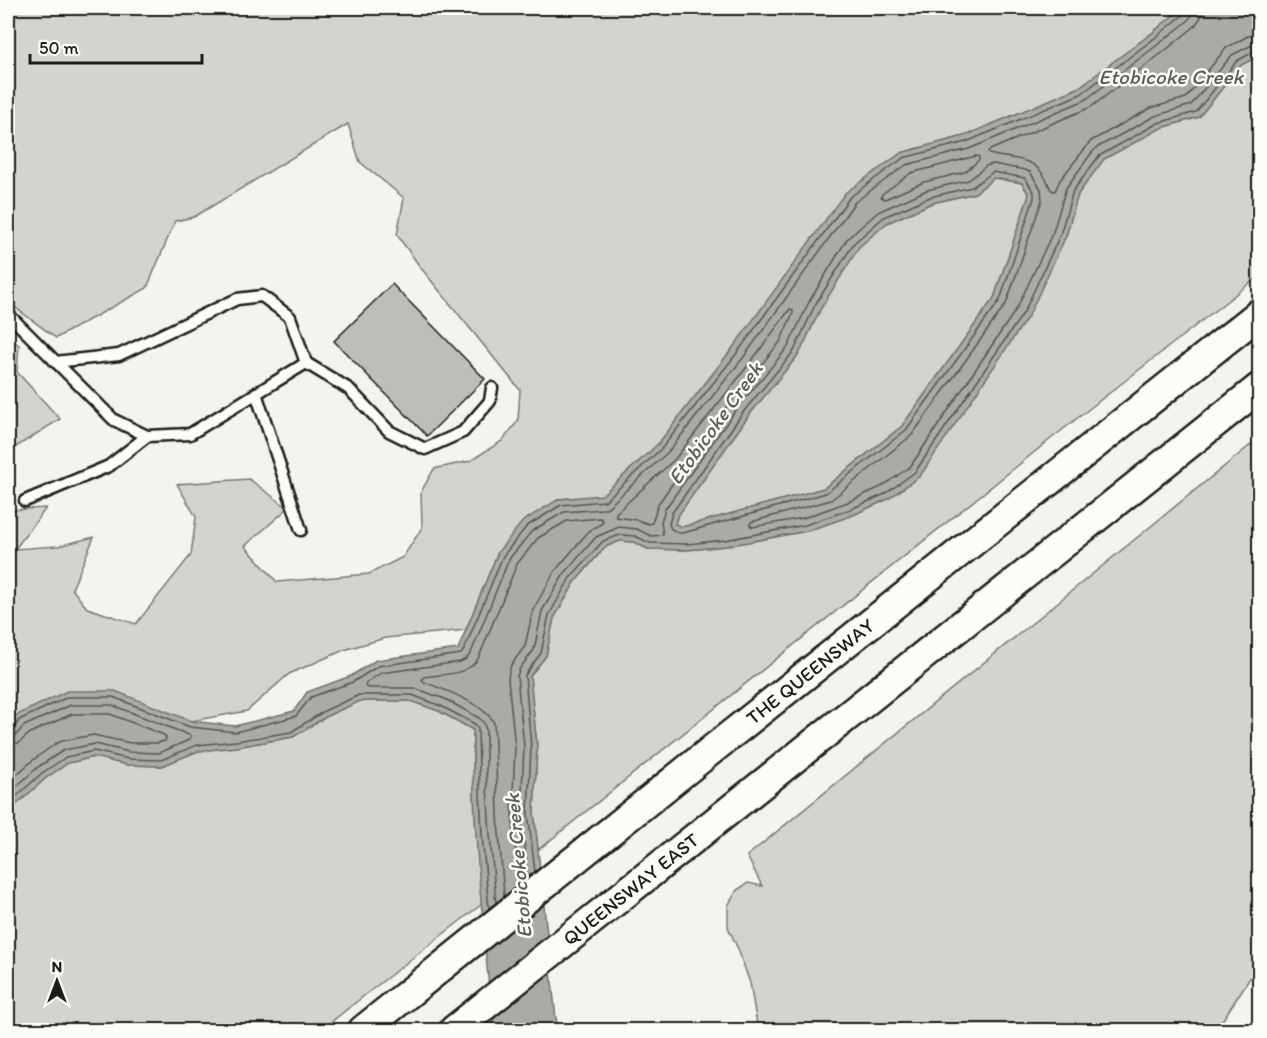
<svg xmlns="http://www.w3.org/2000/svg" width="1267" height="1038" font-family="Itim,sans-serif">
<rect width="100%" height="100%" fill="#f4f3ee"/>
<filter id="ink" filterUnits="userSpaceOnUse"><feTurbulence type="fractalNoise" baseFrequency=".0167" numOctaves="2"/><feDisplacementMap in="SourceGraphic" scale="12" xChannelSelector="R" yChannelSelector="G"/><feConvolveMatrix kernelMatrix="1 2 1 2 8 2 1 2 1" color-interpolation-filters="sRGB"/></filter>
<g filter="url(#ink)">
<g fill="#d4d3cf" stroke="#787876" stroke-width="1.5">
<polygon points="8,8 1182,8 1152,33 1078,88 964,136 901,153 732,349 658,444 602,496 559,499 498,552 466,630 385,638 344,650 289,674 247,711 191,721 158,709 15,716 8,727 8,510 46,508 15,549 58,546 94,537 72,589 87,608 136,624 191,555 196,517 177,484 249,479 288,508 245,546 277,582 369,574 403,557 422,528 421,492 434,469 470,461 502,441 518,421 520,390 421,268 397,235 404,198 360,162 348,124 194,217 175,221 147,288 56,338 8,302"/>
<polygon points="1259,56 1259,276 1052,438 538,850 534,812 537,747 530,676 546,656 554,618 575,582 605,547 620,541 633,542 648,549 687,550 726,546 807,531 853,515 888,499 920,476 1066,236 1078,194 1104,159 1161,128 1199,117 1241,65"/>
<polygon points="994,178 1022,183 1029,195 994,298 902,426 824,488 682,527 675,524 677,517 749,415 799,354 821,308 859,246 887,223 932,203 975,193"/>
<polygon points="8,336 19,345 17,372 60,419 8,452"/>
<polygon points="1259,438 1259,964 1216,1030 758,1030 750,983 738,949 728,927 728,906 737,890 748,883 762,886 747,856"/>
<path d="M360 701H410L439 711 473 730C472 788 477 846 482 904L365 995 321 1030H8V812L46 778 68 763 94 757 127 765 162 766 198 751 236 747 293 737 329 715Z"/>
</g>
<path fill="#abaaa6" stroke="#72716f" stroke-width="1.5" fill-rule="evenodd" d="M1182 8H1259V56L1241 65 1199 117 1161 128 1104 159 1078 194 1066 236 1029 315 920 476 888 499 853 515 807 531 726 546 687 550 648 549 634 542 620 541 605 547 575 582 554 618 546 656 530 676 537 747 534 812 556 1019 559 1030H493C484 931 472 830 473 730L439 711 410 701H360L329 715 293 737 236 747 198 751 162 766 127 765 94 757 68 763 46 778 8 812V727L15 716 67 691H115L191 721 235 726 294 711 307 692 351 676 376 660 458 649 498 552 523 521 559 499 602 495 658 444 732 349 845 193 901 153 964 136 1078 88 1152 33ZM994 178 1022 183 1029 195 994 298 902 426 824 488 682 527 675 524 677 517 749 415 799 354 821 308 859 247 887 223 932 203 975 193Z"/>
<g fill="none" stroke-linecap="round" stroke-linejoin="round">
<g stroke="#555553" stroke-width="1.5">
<path d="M1202 8 1201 17 1194 27 1166 50 1091 107 990 150 988 152 989 154C1019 162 1037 153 1051 190L1055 191 1060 180 1091 141 1151 108 1186 98 1226 48 1248 36 1260 34"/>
<polygon points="976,156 979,157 979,160 965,172 924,182 885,199 881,197 882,194 911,173"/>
<polygon points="993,172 1025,178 1034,192 1034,198 1000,300 906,430 826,493 683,533 679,533 671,529 669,524 672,513 744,411 794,351 815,305 854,243 884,217 930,197 972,187"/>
<polygon points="790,309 793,310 793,313 780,342 731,401 658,504 652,523 649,524 637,520 616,517 616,513 675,459 750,363"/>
<polyline points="8,729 14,728 19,720 68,697 113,697 190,727 236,732 296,716 311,697 353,682 378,666 461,654 464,650 503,556 527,526 561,505 605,501 662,448 737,353 850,197 903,158 966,142 1081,94 1156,37 1183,15 1186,8"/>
<polyline points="8,736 16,735 24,726 71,705 112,705 189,735 191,737 189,740 159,753 129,752 95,744 64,750 38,767 8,794"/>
<polyline points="8,745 19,743 30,733 72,714 110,714 164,735 166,738 165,741 157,743 130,743 93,735 62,741 55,744 33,760 8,782"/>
<polyline points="8,804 42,773 66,757 94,751 128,759 161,760 197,745 236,741 291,732 326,710 359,695 412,695 441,706 475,724 478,728 479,769 482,836 489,909"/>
<polyline points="535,872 528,813 531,747 525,675 541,653 549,615 570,578 603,541 620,535 635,536 650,543 687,544 725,540 805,525 851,509 885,494 915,472 1024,312 1060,235 1073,191 1099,156 1158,123 1196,112 1237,61 1255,51 1260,51"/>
<polyline points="528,878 521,813 524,747 517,676 520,668 534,650 542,611 564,574 596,537 619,527 637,529 651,536 663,535 661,522 665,509 738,407 788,347 809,302 847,239 878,212 927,190 969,180 986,166 993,164 1025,170 1030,172 1041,189 1042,200 1006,304 912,435 831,500 751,522 750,525 752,527 803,518 848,502 881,487 910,467 1017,308 1053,232 1066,188 1093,151 1098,147 1155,116 1191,105 1232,55 1252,45 1260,43"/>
<path d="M504 896 499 834 494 723C485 704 443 689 424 682L422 679 424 677C443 674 469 676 479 657L517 564 538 538 567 521 600 518 603 520 602 523 588 532 555 571 533 610 525 646 511 665 509 671 508 679 515 747 512 813 519 884"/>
<polyline points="496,903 490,835 486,769 486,730 484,723 479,718 445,699 414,688 368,688 365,686 366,683 381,673 460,662 466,659 471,653 509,559 532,531 564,512 603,509 608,507 668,452 743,358 855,202 906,165 969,149 1085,100 1160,43 1188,21 1192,14 1193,8"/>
</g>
</g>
<polygon fill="#bebdba" stroke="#1c1c1c" stroke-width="1.5" points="392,284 485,379 427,436 334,341"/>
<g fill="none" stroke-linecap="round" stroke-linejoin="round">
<g stroke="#1c1c1c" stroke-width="15">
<g id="service">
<polyline points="8,314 114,420 147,436 190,434 306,363 349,389 389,431 425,449 463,432 490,401 492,388"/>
<polyline points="55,362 119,355 237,299 262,296 290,317 306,363"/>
<polyline points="256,393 301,530"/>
<polyline points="25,501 109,466 147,436"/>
</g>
</g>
<g stroke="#1c1c1c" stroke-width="33">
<g id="secondary">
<path id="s1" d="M363 1030 714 748 1260 313"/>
<path id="s2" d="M454 1030 1260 387"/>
</g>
</g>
<use href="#service" stroke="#fdfcf7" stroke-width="10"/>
<use href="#secondary" stroke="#fdfcf7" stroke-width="28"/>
</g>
</g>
<g text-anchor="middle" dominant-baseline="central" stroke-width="5" stroke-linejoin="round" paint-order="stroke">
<g font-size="20" fill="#1c1c1c" stroke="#fdfcf7">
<text stroke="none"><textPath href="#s1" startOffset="573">THE QUEENSWAY</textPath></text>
<text stroke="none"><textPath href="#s2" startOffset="226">QUEENSWAY EAST</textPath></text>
</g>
<g font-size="21" font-style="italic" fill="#5c5c5a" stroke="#fdfcf7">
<text x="1171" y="76">Etobicoke Creek</text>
<text transform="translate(715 423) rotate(-54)">Etobicoke Creek</text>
<text transform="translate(518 866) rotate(-95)">Etobicoke Creek</text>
</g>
</g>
<rect width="1267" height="1038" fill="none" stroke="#fdfcf7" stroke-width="30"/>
<rect x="15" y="15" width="1237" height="1008" fill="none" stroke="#1c1c1c" stroke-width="2" filter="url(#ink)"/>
<g transform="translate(57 981)" stroke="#fdfcf7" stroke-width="4.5" paint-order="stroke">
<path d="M0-4.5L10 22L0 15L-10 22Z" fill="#1c1c1c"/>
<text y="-9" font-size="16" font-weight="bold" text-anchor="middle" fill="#1c1c1c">N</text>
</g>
<path d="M30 54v9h172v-9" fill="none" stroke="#1c1c1c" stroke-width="3"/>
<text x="39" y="54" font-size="18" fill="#1c1c1c" stroke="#fdfcf7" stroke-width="4.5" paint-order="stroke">50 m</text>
</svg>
